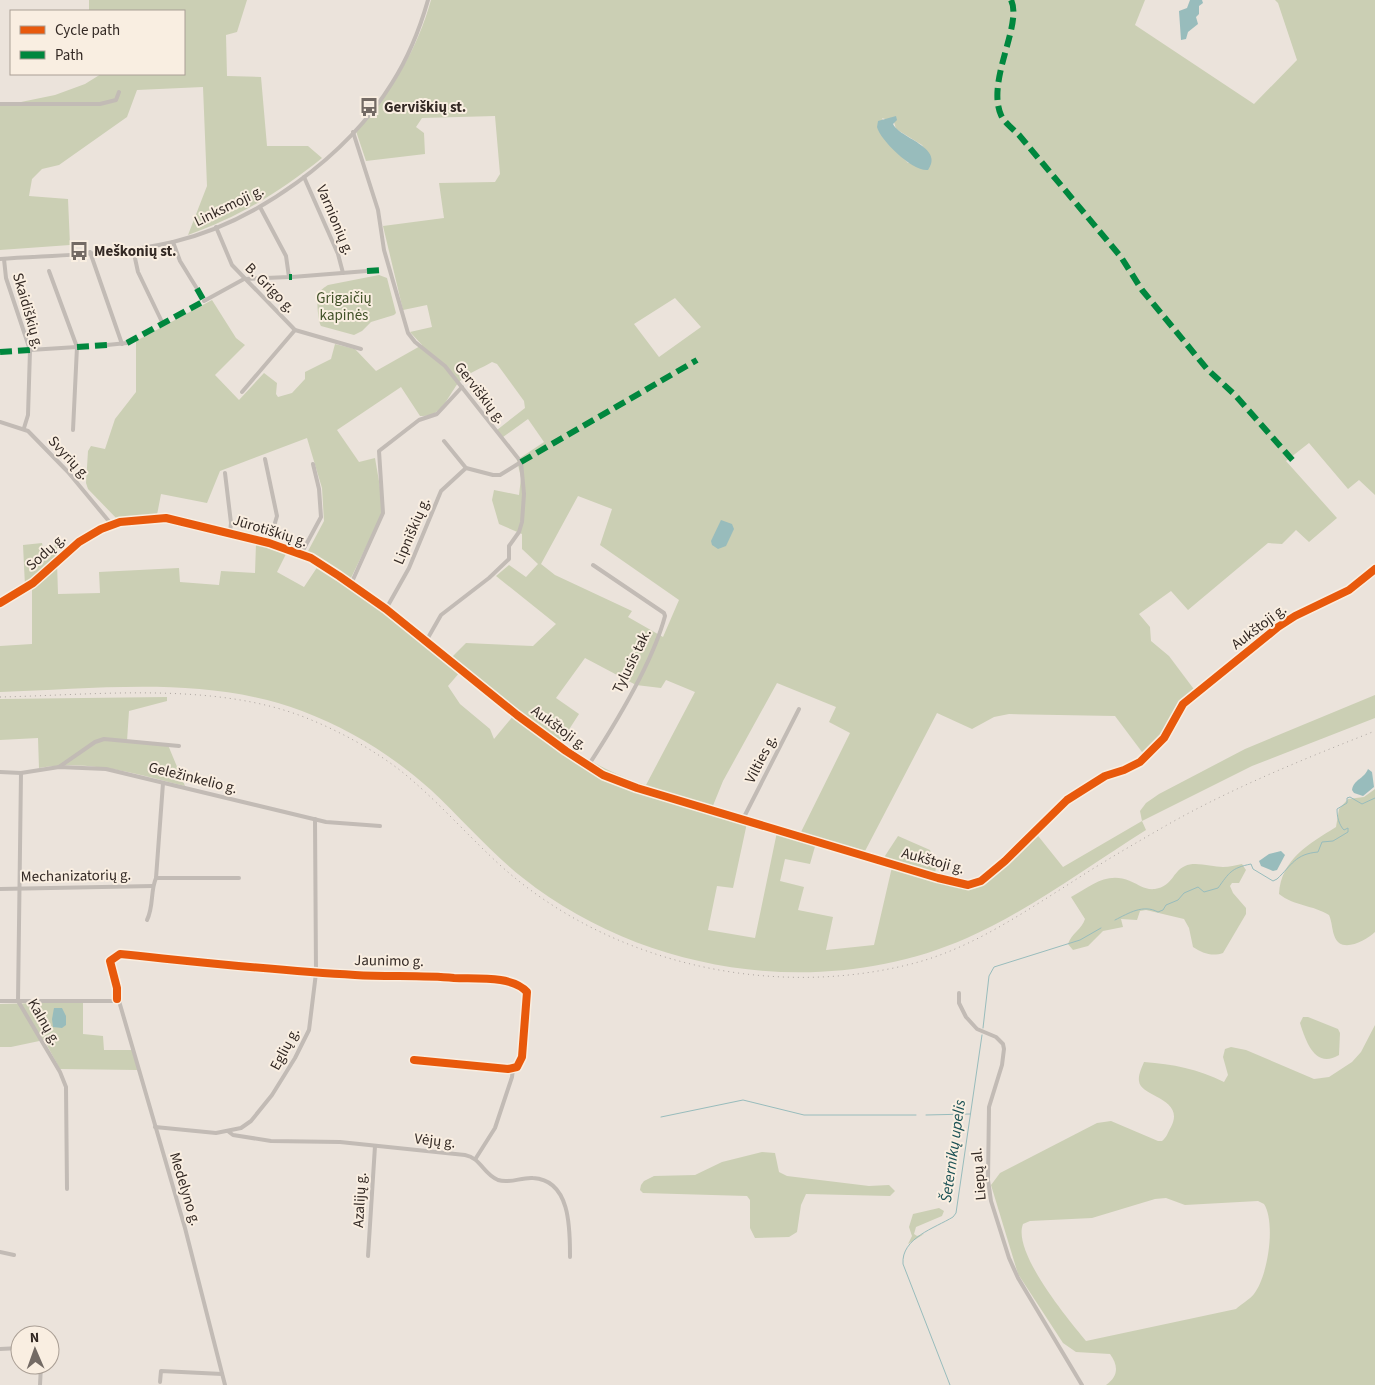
<svg xmlns="http://www.w3.org/2000/svg" width="1375" height="1385" font-family="'Source Sans 3',sans-serif">
<rect width="100%" height="100%" fill="#ebe3db"/>
<g fill="#cbcfb4" fill-rule="evenodd">
<path d="M89 0H247L237 32 226 35 227 76 261 77 267 146H308L322 158C280 192 239 217 188 235L207 186 203 87 137 90 127 117 59 165 42 169 32 179 29 196 68 199 70 245 0 250V102H21L55 95 85 84 101 74H184V11H89Z"/>
<path d="M431 0H1145L1135 25 1254 104 1297 60 1278 3 1275 0H1375V495L1359 480 1348 489 1309 443 1286 461 1337 518 1309 542 1296 530 1282 544 1268 543 1188 610 1171 591 1139 614 1150 627 1151 641 1169 656 1196 692C1174 709 1165 736 1145 756L1115 716 1009 714 994 717 972 729 937 713 864 853 800 834 850 733 829 722 836 707 777 683 723 781 712 808 617 779 597 769 540 729 450 659 466 643 533 646 556 624 496 576 509 565 526 577 538 564 522 549V534L499 524 492 500 494 490 519 495 521 478 517 460 544 442 528 419 503 437 497 430 525 408 524 401 497 364 492 362C482 368 468 373 460 381 448 394 443 418 420 416L401 387 337 430 359 462 375 458 381 493V516L350 580 307 553 324 521 322 488 307 438 220 471 207 503 161 494 157 515 118 520 88 489 86 483 88 451 91 446 105 449 115 419 136 392V341L212 300 236 338 245 345 215 375 239 400 264 373 277 383 276 394 278 397 292 393 305 379V372L331 359 335 344 355 349 376 371 422 345 410 332 432 327 427 305 403 310 383 226 444 218 439 183 495 182 500 174 495 116 422 118 416 127 424 133 425 154 366 161 356 131C391 93 417 50 431 0ZM882 118 894 122 896 129 922 145 930 157 908 163 900 154ZM675 298 701 327 659 357 634 324ZM578 496 612 509 600 545 679 600 663 637 628 617 632 611 555 575 541 564ZM585 658 636 685 661 688 666 680 695 692 646 785C614 775 589 761 561 742L579 714 556 698Z"/>
<path d="M379 275 387 278 396 313 394 315 371 322 362 331 354 335 321 326C318 321 316 298 319 293 320 290 325 287 328 285Z"/>
<polygon points="42,543 43,548 57,545 57,556 25,586 23,545"/>
<path d="M256 543 287 552 277 572 304 587 318 566 384 611 460 672 448 686 460 704 490 729 494 739 514 715 580 763 619 784 747 823 733 888 717 886 708 930 755 938 777 832 816 843 810 864 785 859 780 881 804 887 798 910 833 917 826 950 874 945 892 867 966 886C990 886 1020 849 1035 832L1063 867 1142 821 1140 811 1146 803 1159 794 1245 749 1375 695V718L1252 766 1142 821 1146 830C1089 866 1028 911 967 938 824 1001 645 975 523 878 490 852 462 819 431 790 393 756 350 729 302 711 206 675 100 689 0 692V646L32 644V586L57 562 58 594 100 593 99 572 179 568 180 582 219 585 221 571 255 573Z"/>
<path d="M167 697V701L129 711 127 741 168 745 185 786C136 774 89 759 39 768L38 738 0 740V699Z"/>
<path d="M1375 789V932C1365 941 1340 955 1334 935 1332 929 1332 922 1329 915 1313 905 1294 906 1279 894 1281 859 1309 844 1336 827L1339 809 1348 799 1364 797Z"/>
<polygon points="898,836 930,850 936,866 935,875 883,859"/>
<path d="M1242 864 1246 870 1239 883H1232L1230 886 1233 893 1246 908V914L1223 953C1212 957 1202 953 1193 947L1189 928 1184 919 1146 910 1140 911 1137 920 1121 919 1123 927 1103 931 1088 946 1073 950 1068 944C1071 934 1082 929 1085 919L1071 897C1091 886 1107 871 1130 881 1140 885 1144 890 1155 889 1173 886 1172 872 1185 866 1195 861 1212 867 1223 867 1229 867 1236 865 1242 864Z"/>
<polygon points="83,1002 83,1034 103,1036 104,1050 132,1050 138,1070 60,1069 44,1040 11,1047 0,1047 0,1004"/>
<path d="M1303 1017H1308L1338 1029 1340 1033 1339 1055C1315 1069 1306 1042 1300 1023Z"/>
<path d="M1375 1025V1385H1106C1118 1377 1119 1366 1110 1354L1076 1352 1063 1343 1018 1274 991 1185 1000 1173 1097 1123 1111 1121 1158 1141H1162C1167 1137 1168 1132 1171 1127 1186 1098 1140 1097 1139 1081 1138 1075 1142 1067 1144 1062 1173 1064 1198 1069 1224 1082L1228 1075 1223 1057 1225 1049 1231 1047 1246 1050 1314 1079 1329 1077 1352 1062 1361 1052ZM1166 1198 1185 1205 1258 1201 1264 1204C1276 1223 1268 1276 1254 1294 1249 1300 1241 1304 1236 1309L1086 1341C1068 1319 1012 1252 1023 1224L1030 1221 1092 1218 1155 1199Z"/>
<polygon points="762,1152 775,1153 779,1172 787,1176 869,1186 889,1185 895,1191 890,1196 806,1194 801,1205 797,1232 789,1237 755,1238 750,1228 750,1200 747,1196 643,1193 640,1190 641,1185 644,1181 654,1176 695,1175 722,1162"/>
<polygon points="939,1208 944,1211 942,1216 916,1227 914,1234 917,1236 924,1234 908,1244 912,1236 909,1227 913,1214"/>
</g>
<g fill="#98bcbc">
<polygon points="1190,0 1202,0 1203,3 1199,6 1199,14 1196,17 1198,24 1188,32 1186,39 1181,40 1179,11 1187,8"/>
<path d="M896 116 897 120 893 124C899 138 945 147 928 170 913 172 880 140 877 127L878 121Z"/>
<polygon points="721,520 732,524 734,529 726,546 718,549 712,545 711,541"/>
<path d="M1368 769 1372 772 1374 787 1363 796 1354 793 1352 790C1354 779 1364 779 1368 769Z"/>
<polygon points="1281,851 1285,855 1277,870 1273,871 1261,866 1259,861 1269,854"/>
<polygon points="54,1008 62,1008 66,1016 66,1025 62,1028 53,1027 52,1019"/>
</g>
<g fill="none" stroke-linecap="round" stroke-linejoin="round">
<g stroke="#98bcbc" stroke-width="1">
<path d="M1115 920C1129 913 1143 904 1158 912L1163 910 1166 905 1178 900 1184 893 1198 887 1204 892 1218 888C1229 873 1231 868 1251 864L1253 869 1273 881 1277 879C1292 865 1295 854 1318 852L1322 842 1333 841 1348 832V828L1344 830C1339 825 1337 817 1337 809L1347 803V798L1350 797 1362 804 1375 798"/>
<polyline points="983,1028 989,976 994,967 1080,940 1101,928"/>
<polyline points="926,1115 970,1114"/>
<polyline points="661,1117 743,1100 804,1115 916,1115"/>
<path d="M950 1385 903 1264C901 1238 935 1228 953 1217L956 1213 982 1035"/>
</g>
<g stroke="#c2bbb5" stroke-width="4">
<polyline points="0,104 100,104 116,100 119,92"/>
<polyline points="353,132 378,210 384,250 408,333 415,342 445,366 521,462 524,494 522,522 519,532 509,546 509,559 489,578 441,615 425,643"/>
<polyline points="304,177 338,254 343,273"/>
<polyline points="216,227 232,265 295,330 361,349"/>
<polyline points="173,242 180,261 196,287"/>
<polyline points="133,249 138,272 163,324"/>
<polyline points="90,252 122,344"/>
<path d="M0 259C57 255 117 255 173 242 257 222 347 156 392 83 408 58 420 28 428 0"/>
<polyline points="4,259 6,278 30,350 28,415 24,428"/>
<polyline points="49,271 77,347 73,430"/>
<polyline points="292,277 367,271"/>
<polyline points="204,301 244,279 289,277 286,256 260,207"/>
<polyline points="107,345 127,343"/>
<polyline points="30,350 77,347"/>
<polyline points="242,392 295,330"/>
<polyline points="0,422 28,431 68,472 112,525"/>
<polyline points="444,441 466,468 493,475 500,475 521,462"/>
<polyline points="265,459 277,516 269,543"/>
<polyline points="225,473 231,523 230,533"/>
<polyline points="301,554 321,517 319,489 313,464"/>
<polyline points="351,584 383,513 379,451 419,420 437,414 462,387"/>
<polyline points="0,603 33,583 79,542 101,529 120,522 166,518 269,543 311,558 339,576 386,609 517,715 566,751 603,775 637,788 938,878 968,885 981,881 1005,861 1067,800 1105,776 1124,770 1140,762 1164,738 1183,704 1278,627 1295,616 1349,590 1375,569"/>
<polyline points="386,609 409,568 441,491 466,468"/>
<path d="M588 766C614 726 653 662 665 616L664 613 593 565"/>
<polyline points="59,767 95,742 104,739 179,746"/>
<polyline points="0,772 21,773 59,767 106,769 326,822 380,826"/>
<polyline points="21,773 18,1001 60,1072 66,1087 67,1189"/>
<polyline points="743,819 799,709"/>
<polyline points="156,878 239,878"/>
<polyline points="0,889 153,886"/>
<path d="M147 920C154 906 150 892 156 878L163 783"/>
<polyline points="959,993 959,1003 966,1017 977,1029 996,1037 1003,1044 1004,1049 1002,1065 989,1107 988,1180 991,1201 1009,1258 1018,1278 1082,1385"/>
<path d="M117 999V988L110 961 120 954C199 962 277 971 355 975 388 977 421 975 454 978 475 979 512 975 527 992L522 1057 517 1067 508 1069 414 1060"/>
<polyline points="0,1001 119,1001 185,1228 225,1385"/>
<polyline points="155,1127 216,1133 241,1128 251,1121 272,1095 295,1058 309,1030 316,973 315,819"/>
<path d="M229 1132 233 1135 271 1141 340 1142 465 1155C481 1158 483 1174 498 1180 510 1184 521 1177 533 1178 571 1180 570 1230 570 1257"/>
<polyline points="476,1158 495,1128 512,1077 513,1069"/>
<polyline points="0,1252 14,1255"/>
<polyline points="368,1256 375,1146"/>
<polyline points="0,1349 20,1348"/>
<polyline points="160,1382 161,1371 222,1374"/>
<polyline points="40,1385 41,1365"/>
</g>
<path stroke="#aba49f" stroke-width="1" stroke-dasharray="1 4" stroke-linecap="butt" d="M0 697C98 695 217 681 309 719 341 732 374 750 401 771 437 800 467 835 501 866 608 962 767 999 907 965 967 951 1018 916 1069 884 1101 863 1134 844 1167 825 1234 787 1304 759 1375 731"/>
<g stroke="#00873e" stroke-width="6" stroke-dasharray="12 6" stroke-linecap="butt">
<path d="M1011 0C1023 24 986 81 1001 115 1004 122 1013 129 1019 135L1121 257 1142 290 1207 369 1235 395 1295 463"/>
<polyline points="367,271 384,270"/>
<polyline points="289,277 292,277"/>
<polyline points="127,343 204,301 196,287"/>
<polyline points="77,347 107,345"/>
<polyline points="0,352 30,350"/>
<polyline points="521,462 697,360"/>
</g>
<g stroke="#f9eee1" stroke-width="11">
<g id="cycleway">
<polyline points="0,603 33,583 79,542 101,529 120,522 166,518 269,543 311,558 339,576 386,609 517,715 566,751 603,775 637,788 938,878 968,885 981,881 1005,861 1067,800 1105,776 1124,770 1140,762 1164,738 1183,704 1278,627 1295,616 1349,590 1375,569"/>
<path d="M117 999V988L110 961 120 954C199 962 277 971 355 975 388 977 421 975 454 978 475 979 512 975 527 992L522 1057 517 1067 508 1069 414 1060"/>
</g>
</g>
<use href="#cycleway" stroke="#e8590c" stroke-width="8"/>
</g>
<defs>
<g id="bus-bare" transform="scale(1.5)"><path d="M-5-6H5V4H4V6H2V4H-2V6H-4V4H-5ZM-3.5-4V0h7V-4ZM-3.5 1.2v1.5H-2V1.2ZM2 1.2v1.5H3.5V1.2Z" fill="#736a64" stroke="#f9eee1" stroke-width="2.5" paint-order="stroke"/></g>
</defs>
<g fill-rule="evenodd">
<use href="#bus-bare" x="369" y="107"/>
<use href="#bus-bare" x="79" y="251"/>
</g>
<g text-anchor="middle" dominant-baseline="central" stroke-width="4" stroke-linejoin="round" paint-order="stroke">
<g font-size="15" font-weight="bold" fill="#332924" stroke="#f9eee1" text-anchor="start">
<text x="384" y="107">Gerviškių st.</text>
<text x="94" y="251">Meškonių st.</text>
</g>
<g font-size="15" fill="#332924" stroke="#f9eee1">
<text transform="translate(229 206) rotate(-26)">Linksmoji g.</text>
<text transform="translate(335 220) rotate(67)">Varnionių g.</text>
<text transform="translate(270 288) rotate(45)">B. Grigo g.</text>
<text transform="translate(28 311) rotate(74)">Skaidiškių g.</text>
<text transform="translate(480 393) rotate(52)">Gerviškių g.</text>
<text transform="translate(69 458) rotate(47)">Svyrių g.</text>
<text transform="translate(270 531) rotate(17)">Jūrotiškių g.</text>
<text transform="translate(412 531) rotate(-67)">Lipniškių g.</text>
<text transform="translate(46 552) rotate(-42)">Sodų g.</text>
<text transform="translate(1259 627) rotate(-37)">Aukštoji g.</text>
<text transform="translate(632 661) rotate(-64)">Tylusis tak.</text>
<text transform="translate(559 728) rotate(36)">Aukštoji g.</text>
<text transform="translate(761 759) rotate(-63)">Vilties g.</text>
<text transform="translate(193 778) rotate(14)">Geležinkelio g.</text>
<text transform="translate(933 861) rotate(15)">Aukštoji g.</text>
<text transform="translate(76 876) rotate(-1)">Mechanizatorių g.</text>
<text transform="translate(389 961) rotate(1)">Jaunimo g.</text>
<text transform="translate(44 1022) rotate(60)">Kalnų g.</text>
<text transform="translate(285 1049) rotate(-62)">Eglių g.</text>
<text transform="translate(435 1141) rotate(6)">Vėjų g.</text>
<text transform="translate(979 1174) rotate(-95)">Liepų al.</text>
<text transform="translate(185 1189) rotate(73)">Medelyno g.</text>
<text transform="translate(360 1200) rotate(-87)">Azalijų g.</text>
</g>
<g font-size="15" fill="#415128" stroke="#f9eee1">
<text x="344" y="298">Grigaičių<tspan x="344" dy="17">kapinės</tspan></text>
</g>
<g font-size="16" font-style="italic" fill="#195054" stroke="#f9eee1">
<text transform="translate(953 1151) rotate(-82)">Šeternikų upelis</text>
</g>
</g>
<rect x="10" y="10" width="175" height="65" fill="#f9eee1" stroke="#aa9f95"/>
<rect x="20" y="26" width="25" height="8" fill="#e8590c" stroke="#aa9f95"/>
<text x="55" y="35" font-size="15" fill="#332924">Cycle path</text>
<rect x="20" y="51" width="25" height="8" fill="#00873e" stroke="#aa9f95"/>
<text x="55" y="60" font-size="15" fill="#332924">Path</text>
<g transform="translate(35 1350) rotate(358)"><circle r="24" fill="#f9eee1" stroke="#aa9f95"/>
<path d="M0-4L9 19L0 12L-9 19Z" fill="#736a64"/>
<text y="-8" font-size="14" font-weight="bold" text-anchor="middle" fill="#332924">N</text>
</g>
</svg>
